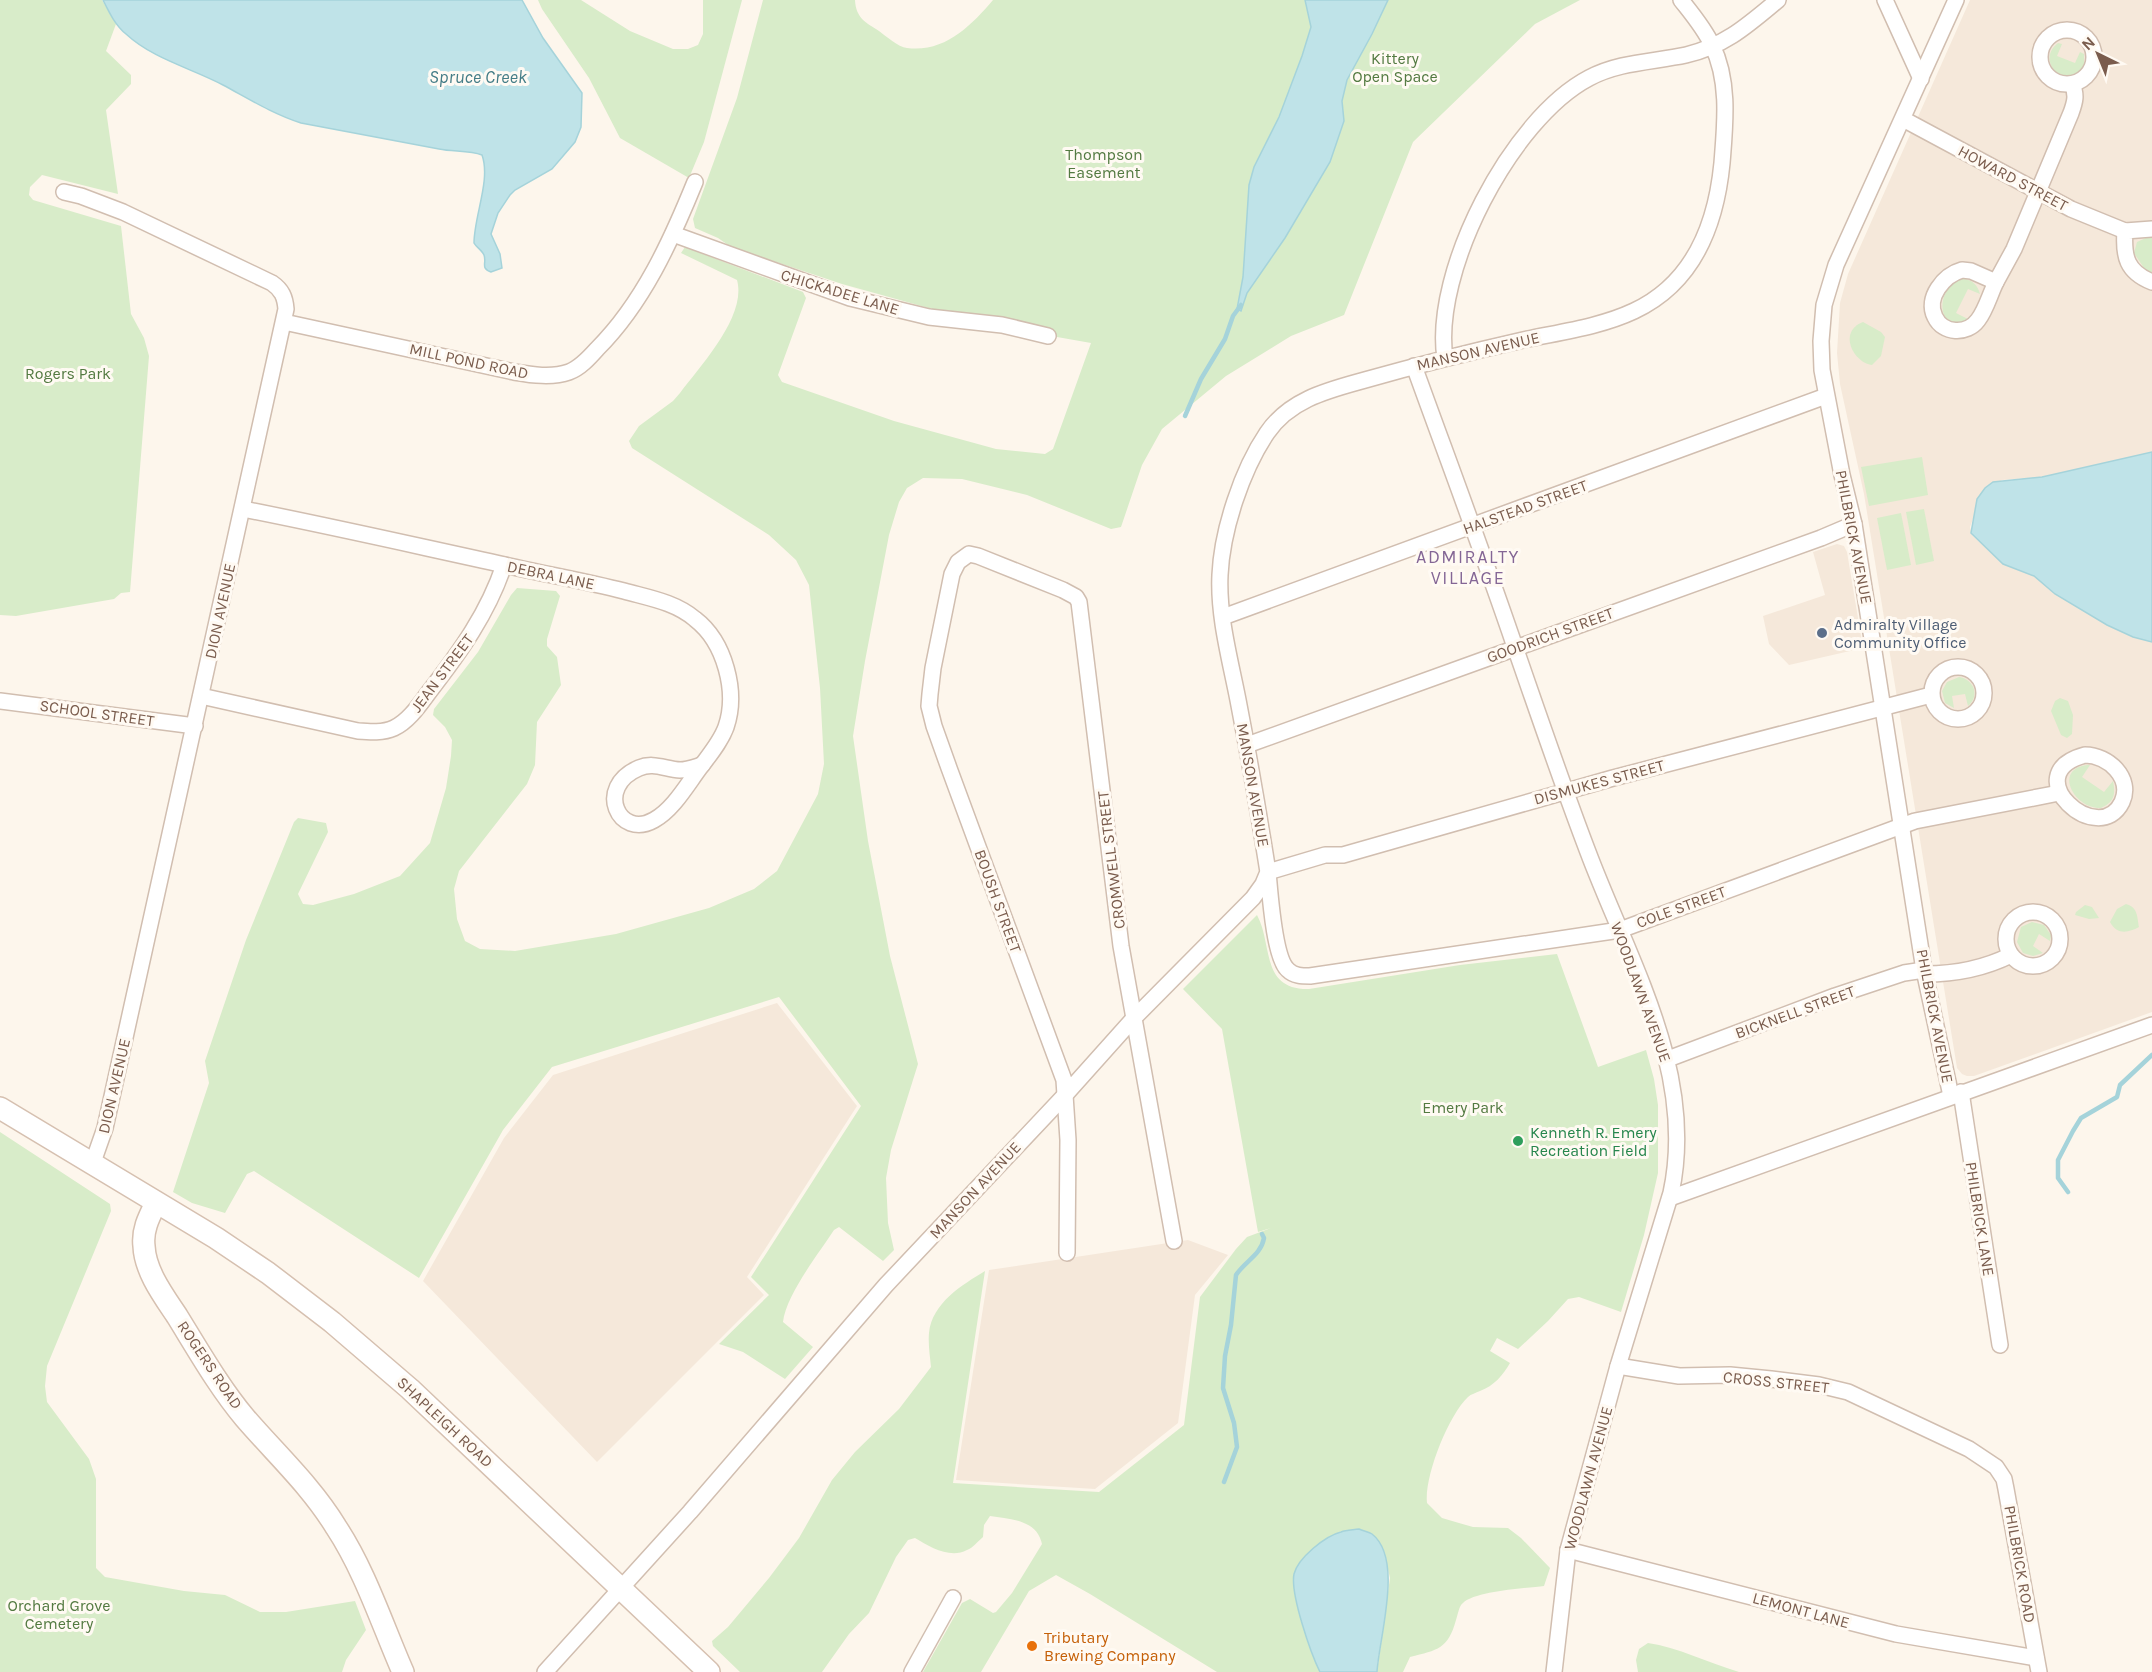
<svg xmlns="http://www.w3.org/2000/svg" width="2152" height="1672" font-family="Karla,sans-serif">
<rect width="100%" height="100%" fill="#fdf6ec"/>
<g fill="#f5e8da">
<polygon points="1970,0 2152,0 2152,452 2042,477 2002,480 1976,502 1976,511 1970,527 1972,535 2003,564 2034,576 2107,625 2133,637 2152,642 2152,1012 1974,1076 1967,1076 1962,1074 1957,1068 1864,494 1840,384 1837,353 1840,303 1848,274"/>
<polygon points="1837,544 1844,546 1847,552 1863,648 1789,665 1769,644 1763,616 1825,595 1813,552"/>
<polygon points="777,1003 857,1106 747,1277 764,1295 597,1462 423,1281 504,1138 553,1075"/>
<polygon points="1188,1240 1228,1255 1195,1295 1178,1423 1095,1489 956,1480 989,1270"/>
</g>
<g fill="#d8ecc9">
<polygon points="0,0 102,0 116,24 106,51 131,75 131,84 106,110 118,194 42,175 30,187 29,195 33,200 121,226 131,314 144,338 149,356 130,592 121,593 114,599 16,616 0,615"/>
<polygon points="538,0 581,0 630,31 673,49 688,49 698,45 703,34 703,0 742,0 704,142 689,178 620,138 589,78 542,9"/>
<path d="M763 0H855C856 18 865 22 879 31 886 36 898 47 907 48 944 53 971 26 993 0H1580L1535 24 1413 142 1344 315 1291 336 1226 376 1162 429 1142 465 1121 527 1111 529 1027 495 962 479 923 478 907 488 899 502 889 535 865 661 853 736 868 841 890 956 918 1064 891 1150 886 1178 888 1223 894 1250 883 1261 839 1227 834 1230C819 1253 786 1295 783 1322L813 1347 785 1379 743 1352 719 1344 769 1295 751 1277 861 1106 779 997 552 1067 503 1130 419 1278 254 1171 247 1174 225 1213 192 1203 173 1192 209 1083 205 1061 246 940 294 822 298 818 326 823 328 832 298 894 303 904 313 905 354 894 400 876 430 843 446 788 451 756 452 740 445 727 433 715 434 709 478 652 511 595 517 588 556 591 560 596 547 639V646L557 657 561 685 537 722 535 765 527 784 459 871 454 889 457 919 465 941 480 949 515 951 616 934 709 908 754 889 777 871 818 794 824 764 820 688 809 585 796 560 769 535 632 448 629 441 639 426 673 401 680 393C701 365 747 316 737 280L681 253 685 247 803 292 806 298 778 375 782 382 894 421 996 449 1045 454 1053 449 1091 343 990 325 842 284 731 247 718 238 695 228 693 219 737 98Z"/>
<path d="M2058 43 2062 44 2057 56 2075 63 2080 52 2084 54V66C2064 92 2035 60 2058 43Z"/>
<polygon points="2148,237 2152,238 2152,274 2144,268 2134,253 2137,242"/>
<path d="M1961 279C1971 278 1978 285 1980 294L1968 289 1956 313 1968 319C1960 326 1952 323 1945 317 1938 303 1946 284 1961 279Z"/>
<path d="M1863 322 1881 332 1885 337 1881 356 1872 365C1854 363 1837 332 1863 322Z"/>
<polygon points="1922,457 1928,495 1869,506 1861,467"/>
<polygon points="1924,509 1934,561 1916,565 1906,512"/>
<polygon points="1901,513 1911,565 1887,570 1877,518"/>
<path d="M1959 677C1973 679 1981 695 1968 706L1965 694 1952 696 1954 708 1945 703 1942 691 1947 682Z"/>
<polygon points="2060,698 2068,701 2073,715 2072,734 2067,738 2061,735 2051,711 2055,701"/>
<path d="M2087 765H2090L2082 777 2104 792 2113 781C2116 795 2114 802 2101 808 2074 809 2053 769 2087 765Z"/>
<path d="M2126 904C2138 907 2137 917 2139 927 2128 933 2117 935 2110 922L2117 909Z"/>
<polygon points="2085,905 2092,907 2099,918 2089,919 2075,915 2076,912"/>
<path d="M1257 915C1273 944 1260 990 1309 989L1460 965 1557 954 1598 1067 1646 1050 1654 1079 1658 1105V1173L1644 1235 1621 1312 1579 1297 1568 1299 1548 1321 1518 1349 1497 1338 1490 1351 1510 1363C1503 1375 1494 1386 1480 1391 1476 1393 1471 1394 1468 1397 1448 1416 1424 1477 1427 1503L1442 1518 1459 1523 1473 1527 1508 1528 1521 1538 1550 1568 1544 1586C1527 1588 1475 1591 1463 1603 1459 1606 1458 1614 1456 1620 1448 1649 1438 1650 1410 1657L1403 1672H1377L1390 1578 1384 1551 1372 1534 1359 1529 1339 1532 1294 1588C1300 1616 1307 1646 1320 1672H1217L1090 1594 1056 1575 1029 1591 981 1672H923L962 1603 970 1599 993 1613 996 1612 1012 1593 1042 1544C1037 1520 1011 1519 990 1516L984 1525 983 1537C978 1541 973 1548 967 1550 950 1559 930 1547 915 1538L908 1540 896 1557 869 1613 849 1634 822 1672H740L713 1646 712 1641 728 1627 769 1578 799 1538 832 1480 855 1452 899 1409 931 1367C930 1356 928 1344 929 1333 932 1303 962 1285 985 1271L953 1483 1099 1492 1184 1425 1200 1297 1236 1249 1247 1237 1271 1228 1258 1232 1222 1029 1183 989Z"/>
<polygon points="2032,922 2044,925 2051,935 2050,941 2039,934 2033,946 2043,953 2033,956 2023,953 2017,942 2021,927"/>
<polygon points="0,1132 110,1204 111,1211 47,1366 45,1386 47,1402 89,1459 96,1479 96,1568 105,1577 184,1591 225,1595 260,1612 286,1612 355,1601 366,1630 346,1660 342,1672 0,1672"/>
<path d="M1648 1643C1677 1647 1709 1663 1739 1672H1638L1636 1660 1639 1649Z"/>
</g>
<g fill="#bfe3e8" stroke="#a5d3da" stroke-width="1.5">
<path d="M103 0H522L543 38 582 93 581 127 575 142 552 169 515 190 510 195 498 213 491 234 500 254 502 268 491 272C480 268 487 263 484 255 482 250 476 247 474 243 474 216 491 180 482 155 469 150 453 152 439 149L301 123C273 114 249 99 223 85 191 68 153 59 126 34 115 25 109 12 103 0Z"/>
<polygon points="1305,0 1388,0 1372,34 1347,80 1342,101 1344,121 1330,162 1285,238 1247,293 1241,311 1237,309 1243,277 1249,185 1254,167 1279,117 1302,56 1311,27"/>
<polygon points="2152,452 2152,642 2133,637 2107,625 2055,594 2034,576 2003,564 1971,533 1977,499 1985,488 1993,482 2042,477"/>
<path d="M1359 1529C1363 1531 1369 1532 1372 1534 1404 1559 1379 1637 1377 1672H1320C1311 1654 1290 1594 1294 1574 1298 1558 1325 1536 1341 1532 1346 1530 1353 1530 1359 1529Z"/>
</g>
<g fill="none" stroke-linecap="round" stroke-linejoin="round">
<g stroke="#a5d3da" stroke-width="4.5">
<polyline points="1185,416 1201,379 1225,339 1233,316 1241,305"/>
<polyline points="2068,1192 2058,1178 2058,1160 2073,1131 2081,1118 2117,1097 2120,1085 2152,1055"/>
<path d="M1224 1482 1237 1447 1234 1423 1223 1388 1225 1356 1231 1325 1236 1275C1245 1261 1261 1255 1264 1238L1262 1234"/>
</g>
<g stroke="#d1beb0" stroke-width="18">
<g id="street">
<polyline points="1885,0 1921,79"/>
<circle cx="2067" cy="57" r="27"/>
<polyline points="1903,119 2071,209 2125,231"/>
<path d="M64 192 81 196 123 212 272 283C282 290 285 297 286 309L105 1128 92 1165"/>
<path d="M2152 229 2125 231C2123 257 2127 272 2152 282"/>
<polyline points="673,234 850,298 929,317 1002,325 1048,336"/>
<path d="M1962 270 1971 271 1996 282C1990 294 1986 310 1978 320 1967 335 1943 334 1935 317 1925 298 1944 275 1962 270Z"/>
<path d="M1996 282 2014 249 2071 113C2075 102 2077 95 2072 84"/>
<path d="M284 322 514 372C532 375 552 378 569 372 580 368 589 358 597 349 643 303 671 241 695 182"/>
<path d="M1445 358C1432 272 1511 119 1589 78 1619 62 1653 62 1686 55 1725 46 1748 25 1778 0"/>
<path d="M1414 366C1448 460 1483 553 1515 647 1539 716 1562 784 1588 852 1629 961 1697 1073 1671 1193L1618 1366 1568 1550 1554 1672"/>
<path d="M243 509C330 526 417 546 505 565 544 574 585 581 624 591 649 598 675 602 695 619 725 642 738 692 726 727 721 741 711 753 702 765"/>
<polyline points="1223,617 1826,396"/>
<circle cx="1958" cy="693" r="26"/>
<path d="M1931 695 1613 778 1343 855H1325L1268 872C1270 893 1274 958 1288 970 1294 976 1302 976 1310 976L1620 930 1915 821 2059 793"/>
<path d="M201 696 358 731C370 732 383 733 394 728 409 721 420 704 429 692 460 652 488 613 504 565"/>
<polyline points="0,701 195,726"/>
<polyline points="1247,745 1821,538 1854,524"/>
<path d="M2085 755C2108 755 2133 778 2122 802 2099 850 2014 774 2085 755Z"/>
<path d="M702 765C688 783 674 809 654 820 619 840 594 787 639 768 653 762 665 769 680 770 687 770 695 767 702 765Z"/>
<circle cx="2033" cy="939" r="27"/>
<path d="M1925 974C1954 974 1985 968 2011 955"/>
<polyline points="1668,1059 1835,996 1904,973 1924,970"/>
<polyline points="1961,1092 2000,1345"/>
<polyline points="1951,1096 1924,970 1854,524 1842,475 1822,370 1821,341 1824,305 1836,265 1956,0"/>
<polyline points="1670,1198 2152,1025"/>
<polyline points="1067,1253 1068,1140 1064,1080 949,768 934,726 929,706 930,694 933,668 952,574 958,562 969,554 978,556 1063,590 1076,597 1079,602 1121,946 1174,1241"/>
<polyline points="1618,1366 1679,1376 1730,1375 1771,1379 1819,1385 1848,1392 1969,1449 1996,1467 2004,1479 2006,1489 2039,1672"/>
<polyline points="1568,1550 1896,1634 2036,1658"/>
<path d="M545 1672 690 1512 886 1285 1066 1094 1134 1018 1253 898 1263 884 1268 872C1259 815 1249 757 1238 700 1230 659 1218 616 1220 575 1222 530 1242 470 1267 433 1290 399 1329 390 1365 380 1418 365 1470 352 1523 340 1560 332 1600 327 1634 311 1694 283 1716 225 1722 163 1725 125 1730 81 1712 45 1704 28 1692 14 1681 0"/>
<polyline points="912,1672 953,1598"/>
</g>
</g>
<g stroke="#d6c0b0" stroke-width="24">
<g id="secondary">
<polyline points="0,1108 216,1238 268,1273 332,1322 410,1389 709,1672"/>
<path d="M156 1203C149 1217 142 1230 144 1246 145 1271 163 1295 177 1316 198 1350 219 1387 245 1418 276 1454 311 1486 336 1527 365 1571 382 1624 403 1672"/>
</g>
</g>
<use href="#street" stroke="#fff" stroke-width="15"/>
<use href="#secondary" stroke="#fff" stroke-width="21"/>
</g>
<circle fill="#5c6f8a" stroke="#fffaf3" stroke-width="2" cx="1822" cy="633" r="6"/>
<circle fill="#2e9e5b" stroke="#fffaf3" stroke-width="2" cx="1518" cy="1141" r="6"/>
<circle fill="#e8710a" stroke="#fffaf3" stroke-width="2" cx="1032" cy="1646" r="6"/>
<g text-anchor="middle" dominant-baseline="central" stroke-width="6" stroke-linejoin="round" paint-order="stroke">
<g font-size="16" fill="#537a41" stroke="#fffaf3">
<text x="1395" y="58">Kittery<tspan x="1395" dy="18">Open Space</tspan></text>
<text x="1104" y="154">Thompson<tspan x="1104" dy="18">Easement</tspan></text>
<text x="68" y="373">Rogers Park</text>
<text x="1463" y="1107">Emery Park</text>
<text x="59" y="1605">Orchard Grove<tspan x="59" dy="18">Cemetery</tspan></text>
</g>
<g font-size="16" fill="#7a5c4d" stroke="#fffaf3">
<text transform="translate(2013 178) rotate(28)">HOWARD STREET</text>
<text transform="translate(840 292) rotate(17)">CHICKADEE LANE</text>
<text transform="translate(1478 351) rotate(-13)">MANSON AVENUE</text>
<text transform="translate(469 361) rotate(12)">MILL POND ROAD</text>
<text transform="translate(1525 507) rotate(-20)">HALSTEAD STREET</text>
<text transform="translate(1854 537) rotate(79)">PHILBRICK AVENUE</text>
<text transform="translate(551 575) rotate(12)">DEBRA LANE</text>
<text transform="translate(220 611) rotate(-78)">DION AVENUE</text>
<text transform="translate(1550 635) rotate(-20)">GOODRICH STREET</text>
<text transform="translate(442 673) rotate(-53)">JEAN STREET</text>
<text transform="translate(97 713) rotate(8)">SCHOOL STREET</text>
<text transform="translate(1599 782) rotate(-15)">DISMUKES STREET</text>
<text transform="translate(1253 785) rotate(80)">MANSON AVENUE</text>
<text transform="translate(1111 860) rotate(-97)">CROMWELL STREET</text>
<text transform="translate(998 901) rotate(70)">BOUSH STREET</text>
<text transform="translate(1681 907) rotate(-20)">COLE STREET</text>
<text transform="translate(1641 992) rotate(70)">WOODLAWN AVENUE</text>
<text transform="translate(1795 1012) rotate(-20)">BICKNELL STREET</text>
<text transform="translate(1935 1016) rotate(79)">PHILBRICK AVENUE</text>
<text transform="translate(114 1086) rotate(-77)">DION AVENUE</text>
<text transform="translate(975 1190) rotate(-47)">MANSON AVENUE</text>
<text transform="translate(1980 1219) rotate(81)">PHILBRICK LANE</text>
<text transform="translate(210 1365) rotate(56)">ROGERS ROAD</text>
<text transform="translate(1776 1382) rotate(6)">CROSS STREET</text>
<text transform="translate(445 1422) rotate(43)">SHAPLEIGH ROAD</text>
<text transform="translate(1588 1478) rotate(-75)">WOODLAWN AVENUE</text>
<text transform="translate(2020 1564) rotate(80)">PHILBRICK ROAD</text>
<text transform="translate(1801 1610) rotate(15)">LEMONT LANE</text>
</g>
<g font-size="16" fill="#4e5e75" stroke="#fffaf3" text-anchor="start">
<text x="1834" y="624">Admiralty Village<tspan x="1834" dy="18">Community Office</tspan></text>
</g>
<g font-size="16" fill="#27864d" stroke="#fffaf3" text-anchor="start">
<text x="1530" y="1132">Kenneth R. Emery<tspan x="1530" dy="18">Recreation Field</tspan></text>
</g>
<g font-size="16" fill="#c56008" stroke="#fffaf3" text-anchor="start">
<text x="1044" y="1637">Tributary<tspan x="1044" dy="18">Brewing Company</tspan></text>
</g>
<g font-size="18" font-style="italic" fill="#437c86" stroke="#fffaf3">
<text x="478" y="77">Spruce Creek</text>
</g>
<g font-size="18" letter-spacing="1.5" fill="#846695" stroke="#fffaf3">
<text x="1468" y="557">ADMIRALTY<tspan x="1468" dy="21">VILLAGE</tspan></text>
</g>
</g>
<g transform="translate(2098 54) rotate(317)" stroke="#fffaf3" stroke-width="4.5" paint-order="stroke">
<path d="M0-4.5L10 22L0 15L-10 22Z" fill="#7a5c4d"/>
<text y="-9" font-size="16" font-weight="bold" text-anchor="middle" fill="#7a5c4d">N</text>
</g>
</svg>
